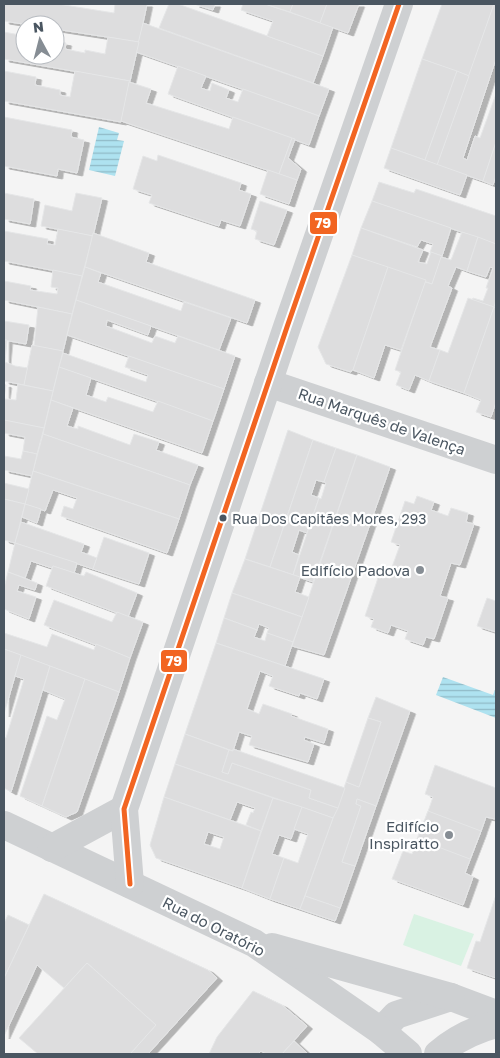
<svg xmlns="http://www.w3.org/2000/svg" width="500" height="1058" font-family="'Golos Text',sans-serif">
<defs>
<pattern id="water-rules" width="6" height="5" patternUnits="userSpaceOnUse" patternTransform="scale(1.25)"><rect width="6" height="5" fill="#aee2f0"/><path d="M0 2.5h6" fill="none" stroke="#90bac6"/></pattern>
<filter id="shadow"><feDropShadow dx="5.5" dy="3" stdDeviation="0" flood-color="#0004"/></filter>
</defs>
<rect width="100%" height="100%" fill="#f4f4f4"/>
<polygon fill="#d9f2e3" points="414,914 474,934 461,966 403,945"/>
<g fill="url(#water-rules)">
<polygon points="99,127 119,133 117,140 124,141 115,176 89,170"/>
<polygon points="443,677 493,695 496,687 496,718 436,695"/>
</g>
<g fill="#ddddde" stroke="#e5e6e7" fill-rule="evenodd" filter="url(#shadow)">
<polygon points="4,4 58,4 114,13 115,4 147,4 139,42 55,29 55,25 29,25 4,21"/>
<polygon points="169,4 178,4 323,56 313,83 159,28"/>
<polygon points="194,4 215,4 213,10"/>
<polygon points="243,4 265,4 333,27 323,56 267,36 273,21 241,10"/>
<polygon points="265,4 293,4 290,12"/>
<polygon points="293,4 327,4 320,23 290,12"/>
<polygon points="327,4 359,4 348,33 320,23"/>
<polygon points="442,4 494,4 469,76 422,59"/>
<polygon points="494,4 496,4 496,59 463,158 467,160 475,136 480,138 496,94 496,142 483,181 437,165"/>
<polygon points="143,23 329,89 319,116 136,52"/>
<polygon points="4,32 25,36 25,55 55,55 55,41 66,43 65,49 85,53 85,50 105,54 108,37 139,42 130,81 4,59"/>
<polygon points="422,59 457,71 425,160 391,148"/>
<polygon points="178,66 206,76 201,88 210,91 212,83 229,90 226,98 238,102 243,89 319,116 309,145 168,94"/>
<polygon points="4,71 36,77 35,85 60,90 60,95 70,97 75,71 130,81 121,122 4,101"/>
<polygon points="457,71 469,76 437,165 425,160"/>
<polygon points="129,82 151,89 146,103 229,129 233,117 292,138 279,174 121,121"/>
<polygon points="4,117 72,130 71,137 84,140 77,173 58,169 57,176 4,166"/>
<polygon points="292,138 295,139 288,158 301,169 297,180 279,174"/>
<polygon points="496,142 496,176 493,185 483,181"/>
<polygon points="391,148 467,175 460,195 384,168"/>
<polygon points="158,155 241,183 239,190 251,194 240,226 221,220 219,226 149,203 152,195 133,189 143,156 157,161"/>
<polygon points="268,170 297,180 289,204 260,194"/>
<polygon points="379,182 414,193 416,189 496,216 496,244 372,201"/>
<polygon points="4,193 34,199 30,224 4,219"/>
<polygon points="76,193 102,198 93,236 41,226 45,205 72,211"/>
<polygon points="260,201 287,210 274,245 255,239 257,231 251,229"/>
<polygon points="372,201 451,228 442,256 430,252 433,244 421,240 417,247 361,228"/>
<polygon points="361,228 423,250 418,262 427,264 431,252 442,256 432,284 352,255"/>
<polygon points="58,229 93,236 82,276 4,261 4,231 48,239 47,244 55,245"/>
<polygon points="462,232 478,237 467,271 456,267 448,286 452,288 430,347 440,350 429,381 415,375 409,390 396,385 401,372 395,370 425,282 432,284 441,257 451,260"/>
<polygon points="93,233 149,253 146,262 255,300 247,323 85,267"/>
<polygon points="478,237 496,244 496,300 494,307 472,300 473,298 483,301 488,288 486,288 493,268 490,267 486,277 467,271"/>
<polygon points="352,255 388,267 353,370 352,370 351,372 326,364 318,347"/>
<polygon points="85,267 101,273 98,282 181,311 184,302 231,318 219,350 76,300"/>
<polygon points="388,267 426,280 401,350 385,345 374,378 353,370"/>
<polygon points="53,270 82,276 72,314 4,300 4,281 31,286 30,290 57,294 58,288 51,287"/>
<polygon points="468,298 494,307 464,393 429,381 440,350 448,353"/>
<polygon points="76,300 151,326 148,335 107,320 106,326 152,343 155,336 175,343 178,336 235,356 224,389 67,335"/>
<polygon points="38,307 72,314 63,351 34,346"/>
<polygon points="494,307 496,308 496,402 491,417 476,412 481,400 464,393"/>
<polygon points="4,321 29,325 26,344 4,340"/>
<polygon points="4,340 7,340 5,362 15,366 28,368 24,385 4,381"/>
<polygon points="32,345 63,351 53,391 24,385"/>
<polygon points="63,353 146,382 148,375 125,367 129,356 224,389 213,421 59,367"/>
<polygon points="59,367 91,378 86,395 106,402 108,397 153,412 158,401 213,421 202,453 51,400"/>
<polygon points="4,384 6,385 4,399 16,400 18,384 53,391 44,428 4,420"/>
<polygon points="51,400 73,408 67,426 78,429 78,426 130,445 134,434 159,442 156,450 198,465 190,485 43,434"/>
<polygon points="4,420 44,428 37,454 23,451 25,437 4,433"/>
<polygon points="288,430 313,440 270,567 245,559"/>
<polygon points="43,434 190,485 179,519 33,471"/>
<polygon points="313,440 336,448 324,482 316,480 311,495 319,498 307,533 299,530 292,552 299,555 293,575 270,567"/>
<polygon points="336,448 357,455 313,582 293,575 319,498 321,499 326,483 324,482"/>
<polygon points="23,451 37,454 32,476 4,470 4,456 21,459"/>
<polygon points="357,455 390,467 324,655 292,646"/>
<polygon points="33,471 179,519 167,553 61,516 64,506 73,509 77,498 53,490 45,511 25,504"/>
<polygon points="4,483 29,489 25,504 4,499"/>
<polygon points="417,496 434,502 431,510 448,516 451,508 468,513 466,522 474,524 460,565 451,563 440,596 448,598 434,639 426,637 423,645 405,639 408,631 391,625 388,633 371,627 374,619 365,616 379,575 388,578 400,545 391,542 405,501 414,504"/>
<polygon points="4,499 25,504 15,543 4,540"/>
<polygon points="25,504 41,509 37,523 22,517"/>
<polygon points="21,522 84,544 81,552 97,558 93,569 15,543"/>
<polygon points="104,537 149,553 139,584 93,569"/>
<polygon points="15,543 77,563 74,573 53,566 52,568 31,561 25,578 8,572"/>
<polygon points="245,559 300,577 295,592 309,597 302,617 232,593"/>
<polygon points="53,566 84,576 86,572 137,593 128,617 46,586"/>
<polygon points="8,572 37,583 35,590 19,585 17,591 36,597 29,619 4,609 4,588"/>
<polygon points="232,593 302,617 293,642 267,633 269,628 259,624 257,630 224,618"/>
<polygon points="487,598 496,601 496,632 477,626"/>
<polygon points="54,600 112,622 117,612 143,622 130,658 44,625"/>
<polygon points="224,618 257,630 254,637 265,641 267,633 293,642 285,666 216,643"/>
<polygon points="4,633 47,647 52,634 94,650 96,644 130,658 119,692 4,649"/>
<polygon points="216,643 324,679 317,699 300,693 299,696 269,686 273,676 260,671 247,709 259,714 263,704 292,714 291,716 328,729 324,743 305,737 304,740 314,744 308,762 249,745 252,736 239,732 233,751 185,734"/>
<polygon points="4,649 21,655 4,714"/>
<polygon points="21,655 50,666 11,792 4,788 4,737 6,738 24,679 15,676"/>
<polygon points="50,666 85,679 42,806 20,796 47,716 57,720 65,699 43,690"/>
<polygon points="85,679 119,692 77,812 66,817 42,806"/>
<polygon points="376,697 410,711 376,806 357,799 356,804 361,806 342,862 355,866 340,908 305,896 346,782 359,787 381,722 368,718"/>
<polygon points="368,718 381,722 359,787 346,782"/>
<polygon points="185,734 229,750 222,772 228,774 232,763 311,790 309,798 338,808 333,818 175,764"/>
<polygon points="233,749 345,788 338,808 309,798 311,790 232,763 228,774 222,772 229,750 233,751"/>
<polygon points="175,764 273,798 261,831 246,825 251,812 253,813 255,808 237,802 230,820 164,797"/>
<polygon points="435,765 496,788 496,815 495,819 486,817 481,831 465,873 473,877 463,905 392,879 403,851 412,854 423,826 433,797 425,794"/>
<path d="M164 797 261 831 242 888 156 858 150 845ZM208 832 224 837 220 849 204 844Z"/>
<polygon points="273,798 302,807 291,839 279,835 272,854 284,858 270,899 242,888"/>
<polygon points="357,799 376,806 355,866 342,862 361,806 356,804"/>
<polygon points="302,807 333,818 300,909 270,899 284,858 298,863 308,834 294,829"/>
<polygon points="428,811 481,831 470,859 417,839"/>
<polygon points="44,894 208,970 217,978 148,1054 130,1054 156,1025 87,963 64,988 37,965 4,1036 4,978"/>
<polygon points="496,895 496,978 467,968 476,941 480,942"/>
<polygon points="305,896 340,908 335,921 300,909"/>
<polygon points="8,915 29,925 4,978 4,923"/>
<polygon points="87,963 156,1025 130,1054 38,1054 19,1038"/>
<polygon points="253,991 282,1005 307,1026 282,1054 266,1054 261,1051 258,1054 209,1054 217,1037"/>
<polygon points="294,1041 308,1054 282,1054"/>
</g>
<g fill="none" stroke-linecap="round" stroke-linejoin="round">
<g stroke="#ced0d2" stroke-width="28">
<polyline points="268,383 496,460"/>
<polyline points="381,1031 396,1015 451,997 496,1014"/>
<path d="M438 1054C455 1039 474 1030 496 1024"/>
</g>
<g stroke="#ced0d2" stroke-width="28">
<polyline points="4,825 254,943 381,1031 408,1054"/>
<polyline points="52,848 124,809"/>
<polyline points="130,884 124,809 287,327 399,4"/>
<polyline points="272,947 451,997"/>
</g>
<g stroke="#fff" stroke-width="9">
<polyline id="bus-1" points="130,884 124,809 287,327 399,4"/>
</g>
<use href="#bus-1" stroke="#f26522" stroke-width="5"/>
</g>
<circle fill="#4a5661" stroke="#fff" stroke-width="2" cx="223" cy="518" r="4.5"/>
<g fill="#868d94" stroke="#fff" stroke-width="2">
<circle cx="420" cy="570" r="5"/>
<circle cx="449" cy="835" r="5"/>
</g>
<g text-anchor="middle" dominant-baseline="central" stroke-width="4.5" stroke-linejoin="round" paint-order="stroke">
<g font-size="14" fill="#4a5661" stroke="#fff" text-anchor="start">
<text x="232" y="518">Rua Dos Capitães Mores, 293</text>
</g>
<g font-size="15" fill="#4a5661" stroke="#fff">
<text transform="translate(382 421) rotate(19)">Rua Marquês de Valença</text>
<text transform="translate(214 926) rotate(27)">Rua do Oratório</text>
</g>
<g font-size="15" fill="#4a5661" stroke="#fff" text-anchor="end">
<text x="410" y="570">Edifício Padova</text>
<text x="439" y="826">Edifício<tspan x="439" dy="17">Inspiratto</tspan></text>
</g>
</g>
<g stroke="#fff" stroke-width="2">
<rect x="309" y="211" width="29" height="24" rx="5" fill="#f26522"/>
<rect x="160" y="649" width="28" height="24" rx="5" fill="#f26522"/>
</g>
<g font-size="14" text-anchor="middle" font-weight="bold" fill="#fff">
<text x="323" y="228">79</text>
<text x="174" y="666">79</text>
</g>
<rect width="500" height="1058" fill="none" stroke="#4a5661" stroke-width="10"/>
<g transform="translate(40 40) rotate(353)"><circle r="24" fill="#ffffff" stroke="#b7bbc0"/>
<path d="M0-4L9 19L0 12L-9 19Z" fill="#868d94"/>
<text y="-8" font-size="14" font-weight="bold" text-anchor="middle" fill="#4a5661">N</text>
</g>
</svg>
